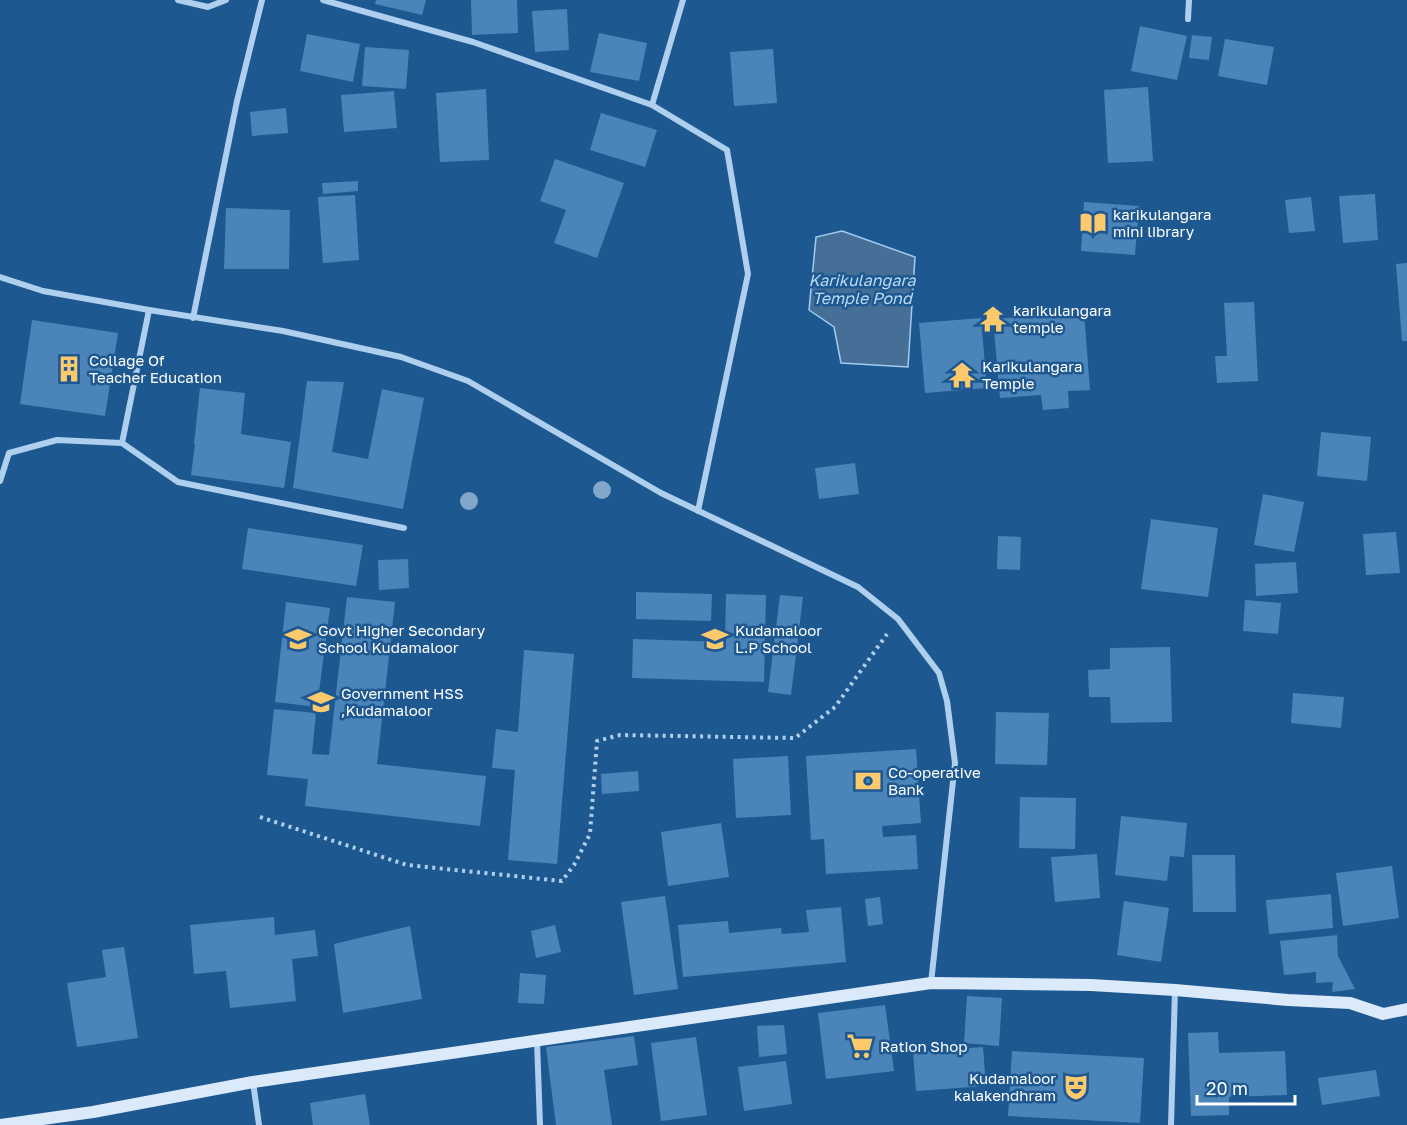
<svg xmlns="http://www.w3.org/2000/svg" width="1407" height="1125" font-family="'Golos Text',sans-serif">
<rect width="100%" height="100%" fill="#1e5890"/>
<polygon fill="#466f97" stroke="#a1cbef" stroke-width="1.5" points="842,231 915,257 908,367 841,363 834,327 809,310 816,237"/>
<g fill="#4a84b9">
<polygon points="376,0 426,0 422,15 375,4"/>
<polygon points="471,0 517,0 518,33 472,35"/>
<polygon points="567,9 569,50 535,52 532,11"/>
<polygon points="1140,26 1187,36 1177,80 1131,71"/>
<polygon points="599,33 647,43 639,81 590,72"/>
<polygon points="307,34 360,44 353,82 300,71"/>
<polygon points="1192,35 1212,37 1209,60 1189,58"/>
<polygon points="1225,39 1274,47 1267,85 1218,76"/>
<polygon points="365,47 409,50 406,89 362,86"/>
<polygon points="773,49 777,103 734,106 730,52"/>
<polygon points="1148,87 1153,161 1108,163 1104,90"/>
<polygon points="486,89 489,160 440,162 436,93"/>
<polygon points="394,91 397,128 344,132 341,95"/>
<polygon points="286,108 288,133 252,136 250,112"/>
<polygon points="601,113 657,130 645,167 590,150"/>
<polygon points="555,159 624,183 597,258 554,243 566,210 540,201"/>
<polygon points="358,181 358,191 323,194 322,183"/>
<polygon points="1375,194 1378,240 1343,243 1339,196"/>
<polygon points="355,195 359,260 323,263 318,197"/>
<polygon points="1311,197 1315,231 1289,233 1285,200"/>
<polygon points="1084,202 1139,206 1135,255 1081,251"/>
<polygon points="226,208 290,210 289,269 224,269"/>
<polygon points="1407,263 1407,341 1402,341 1396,264"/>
<polygon points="1254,302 1258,381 1217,383 1215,356 1227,356 1224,303"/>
<polygon points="1084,312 1090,390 1068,391 1069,408 1043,410 1041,395 1000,398 993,319"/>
<polygon points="981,318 987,388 925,393 919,323"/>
<polygon points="32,320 118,333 105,416 20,404"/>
<polygon points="307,381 344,382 332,452 368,459 382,389 424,398 403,509 293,488"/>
<polygon points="200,388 245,393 241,434 291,442 284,488 191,475 195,444 194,444"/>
<polygon points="1321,432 1371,437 1367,481 1317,476"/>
<polygon points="855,463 859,494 819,499 815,468"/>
<polygon points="1263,494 1304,502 1294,552 1254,545"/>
<polygon points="1151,519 1218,528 1208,597 1141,589"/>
<polygon points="248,528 363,545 356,586 242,569"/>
<polygon points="1396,532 1400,573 1366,575 1363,534"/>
<polygon points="998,536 1021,537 1020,570 997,569"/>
<polygon points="408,559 409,588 379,590 378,560"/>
<polygon points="1296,562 1298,593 1256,596 1255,564"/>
<polygon points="636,592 712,594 711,621 636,619"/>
<polygon points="726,594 766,595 764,682 632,678 633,639 725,642"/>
<polygon points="780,595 803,597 791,695 768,692"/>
<polygon points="347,597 395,602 377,764 486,776 480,826 305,806 308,779 267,775 274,709 316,713 312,754 329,755"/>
<polygon points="1245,600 1281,603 1278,634 1243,631"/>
<polygon points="286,602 330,608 317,707 275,702"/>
<polygon points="1170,647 1172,722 1111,723 1110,697 1089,697 1088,670 1110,669 1110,648"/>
<polygon points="524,650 574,654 557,864 508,860 515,770 492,768 496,729 518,732"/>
<polygon points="1293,693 1344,697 1341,728 1291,723"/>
<polygon points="996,712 1049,713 1047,765 995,764"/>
<polygon points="916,749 921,823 882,826 883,837 916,835 918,869 826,874 824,839 811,840 806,756"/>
<polygon points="788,756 791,815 736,818 733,759"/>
<polygon points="638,771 639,791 602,794 601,774"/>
<polygon points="1020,797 1076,798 1075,849 1019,848"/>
<polygon points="1121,816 1187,823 1184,857 1170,856 1167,881 1115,875"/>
<polygon points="721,823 729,877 668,886 661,832"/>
<polygon points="1097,854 1100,898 1055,902 1051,857"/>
<polygon points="1192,855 1235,855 1236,912 1193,912"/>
<polygon points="1392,866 1399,918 1343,926 1336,873"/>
<polygon points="1331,894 1333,928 1269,934 1266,900"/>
<polygon points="665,896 678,989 634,995 621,902"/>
<polygon points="880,897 883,924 868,926 865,899"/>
<polygon points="1124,901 1169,908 1161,962 1117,955"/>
<polygon points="841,907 846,962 683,977 678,925 728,921 729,933 781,928 782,934 809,932 806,910"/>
<polygon points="274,917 275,935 315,930 318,956 292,959 296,1001 230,1008 226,971 194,974 190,925"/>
<polygon points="555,925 561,952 536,958 531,931"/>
<polygon points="410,926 422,999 343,1013 334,944"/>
<polygon points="1337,935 1338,956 1355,989 1332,992 1333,982 1316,983 1316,972 1284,975 1280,941"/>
<polygon points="124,947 138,1038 77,1047 67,983 106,977 102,950"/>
<polygon points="520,973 546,975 544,1004 518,1003"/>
<polygon points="967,996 1002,998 999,1046 964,1043"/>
<polygon points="885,1005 894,1071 826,1079 818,1013"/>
<polygon points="784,1025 787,1054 759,1057 757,1026"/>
<polygon points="1218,1032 1219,1053 1285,1051 1287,1095 1229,1097 1229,1115 1191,1116 1188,1033"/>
<polygon points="634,1036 638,1065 604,1070 612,1125 556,1125 546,1047"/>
<polygon points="696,1037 707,1115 661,1121 651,1043"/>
<polygon points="983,1047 986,1086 916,1091 913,1052"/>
<polygon points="1012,1051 1144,1058 1140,1123 1008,1116"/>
<polygon points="786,1061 792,1104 744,1111 738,1067"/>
<polygon points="1376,1070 1380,1096 1322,1105 1318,1078"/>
<polygon points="365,1094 370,1125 313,1125 310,1103"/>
</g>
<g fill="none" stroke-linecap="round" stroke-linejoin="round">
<polyline stroke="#aecfed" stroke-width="4" stroke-dasharray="3 4.5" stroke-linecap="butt" points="260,817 407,865 562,881 574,865 590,834 597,741 620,735 795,738 835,707 887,634"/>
<g stroke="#aecfed" stroke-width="6">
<polyline points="178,0 208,7 226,0"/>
<polyline points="323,0 473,42 652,105 727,150 748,274 698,511"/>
<polyline points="1188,19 1189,0"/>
<polyline points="652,105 683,0"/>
<polyline points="0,277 43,291 149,310 283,331 401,357 468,381 661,493 858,587 898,619 939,673 947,701 955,763 931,983"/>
<polyline points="149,310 122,443 178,482 404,528"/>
<polyline points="193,318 237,101 262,0"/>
<polyline points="0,481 9,453 57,440 122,443"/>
<polyline points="537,1041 540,1125"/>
<polyline points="253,1082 259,1125"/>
<polyline points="1171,1125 1175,990"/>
</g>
<polyline stroke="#daeafa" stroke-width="12" points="0,1125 93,1112 253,1082 931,983 1091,985 1175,990 1288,1000 1350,1003 1383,1014 1407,1009"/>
</g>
<g fill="#82a7ca">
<circle cx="602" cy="490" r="9"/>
<circle cx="469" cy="501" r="9"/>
</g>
<defs>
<g id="library-bare" transform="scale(2.07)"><path d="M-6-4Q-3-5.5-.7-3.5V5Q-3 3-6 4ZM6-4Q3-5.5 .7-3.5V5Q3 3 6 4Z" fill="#fcc96d" stroke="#1e5890" stroke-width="2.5" paint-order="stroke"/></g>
<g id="temple-bare" transform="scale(2.07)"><path d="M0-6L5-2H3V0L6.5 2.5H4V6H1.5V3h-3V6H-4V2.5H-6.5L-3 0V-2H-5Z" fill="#fcc96d" stroke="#1e5890" stroke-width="2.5" paint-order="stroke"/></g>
<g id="building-bare" transform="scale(2.07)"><path d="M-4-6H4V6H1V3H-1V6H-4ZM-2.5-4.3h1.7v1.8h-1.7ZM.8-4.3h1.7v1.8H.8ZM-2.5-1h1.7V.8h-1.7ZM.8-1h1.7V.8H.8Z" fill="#fcc96d" stroke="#1e5890" stroke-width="2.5" paint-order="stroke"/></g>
<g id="school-bare" transform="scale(2.07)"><path d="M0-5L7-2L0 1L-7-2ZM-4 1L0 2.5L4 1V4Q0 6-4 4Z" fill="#fcc96d" stroke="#1e5890" stroke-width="2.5" paint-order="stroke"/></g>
<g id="bank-bare" transform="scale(2.07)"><path d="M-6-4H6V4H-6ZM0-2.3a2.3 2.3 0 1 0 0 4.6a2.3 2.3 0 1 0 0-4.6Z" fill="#fcc96d" stroke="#1e5890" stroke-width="2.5" paint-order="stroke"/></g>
<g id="supermarket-bare" transform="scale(2.07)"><path d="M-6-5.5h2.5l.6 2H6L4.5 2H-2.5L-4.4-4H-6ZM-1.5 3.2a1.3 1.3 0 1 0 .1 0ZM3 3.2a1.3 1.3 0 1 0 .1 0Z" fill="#fcc96d" stroke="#1e5890" stroke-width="2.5" paint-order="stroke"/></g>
<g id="theatre-bare" transform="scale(2.07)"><path d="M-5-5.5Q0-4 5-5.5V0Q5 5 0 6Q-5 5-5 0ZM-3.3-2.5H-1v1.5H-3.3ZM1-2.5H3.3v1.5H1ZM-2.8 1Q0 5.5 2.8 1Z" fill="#fcc96d" stroke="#1e5890" stroke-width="2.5" paint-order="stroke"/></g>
</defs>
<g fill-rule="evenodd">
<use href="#library-bare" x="1093" y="223"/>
<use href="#temple-bare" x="993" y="319"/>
<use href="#building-bare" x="69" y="369"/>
<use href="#temple-bare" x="962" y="375"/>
<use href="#school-bare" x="298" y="639"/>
<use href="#school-bare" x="715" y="639"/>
<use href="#school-bare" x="321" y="702"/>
<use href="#bank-bare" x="868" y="781"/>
<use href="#supermarket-bare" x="860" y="1046"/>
<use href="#theatre-bare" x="1076" y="1087"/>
</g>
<g text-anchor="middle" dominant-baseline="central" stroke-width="5" stroke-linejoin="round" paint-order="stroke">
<g font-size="15" fill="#fff" stroke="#1e5890" text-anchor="start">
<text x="1113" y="214">karikulangara<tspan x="1113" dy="17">mini library</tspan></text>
<text x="1013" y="310">karikulangara<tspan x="1013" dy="17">temple</tspan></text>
<text x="89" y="360">Collage Of<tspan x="89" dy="17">Teacher Education</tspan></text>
<text x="982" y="366">Karikulangara<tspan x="982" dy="17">Temple</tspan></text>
<text x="318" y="630">Govt Higher Secondary<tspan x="318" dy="17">School Kudamaloor</tspan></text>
<text x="735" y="630">Kudamaloor<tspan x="735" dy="17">L.P School</tspan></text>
<text x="341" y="693">Government HSS<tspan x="341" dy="17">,Kudamaloor</tspan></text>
<text x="888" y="772">Co-operative<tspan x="888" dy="17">Bank</tspan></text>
<text x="880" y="1046">Ration Shop</text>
<text x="1056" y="1078" text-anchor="end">Kudamaloor<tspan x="1056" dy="17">kalakendhram</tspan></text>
</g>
<g font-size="16" font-style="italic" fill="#bad9f4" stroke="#1e5890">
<text x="862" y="280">Karikulangara<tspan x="862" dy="18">Temple Pond</tspan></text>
</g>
</g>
<path d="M1197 1095v9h98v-9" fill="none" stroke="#ffffff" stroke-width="3"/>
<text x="1206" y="1095" font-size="18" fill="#ffffff" stroke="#1e5890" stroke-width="4.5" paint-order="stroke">20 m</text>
</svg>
